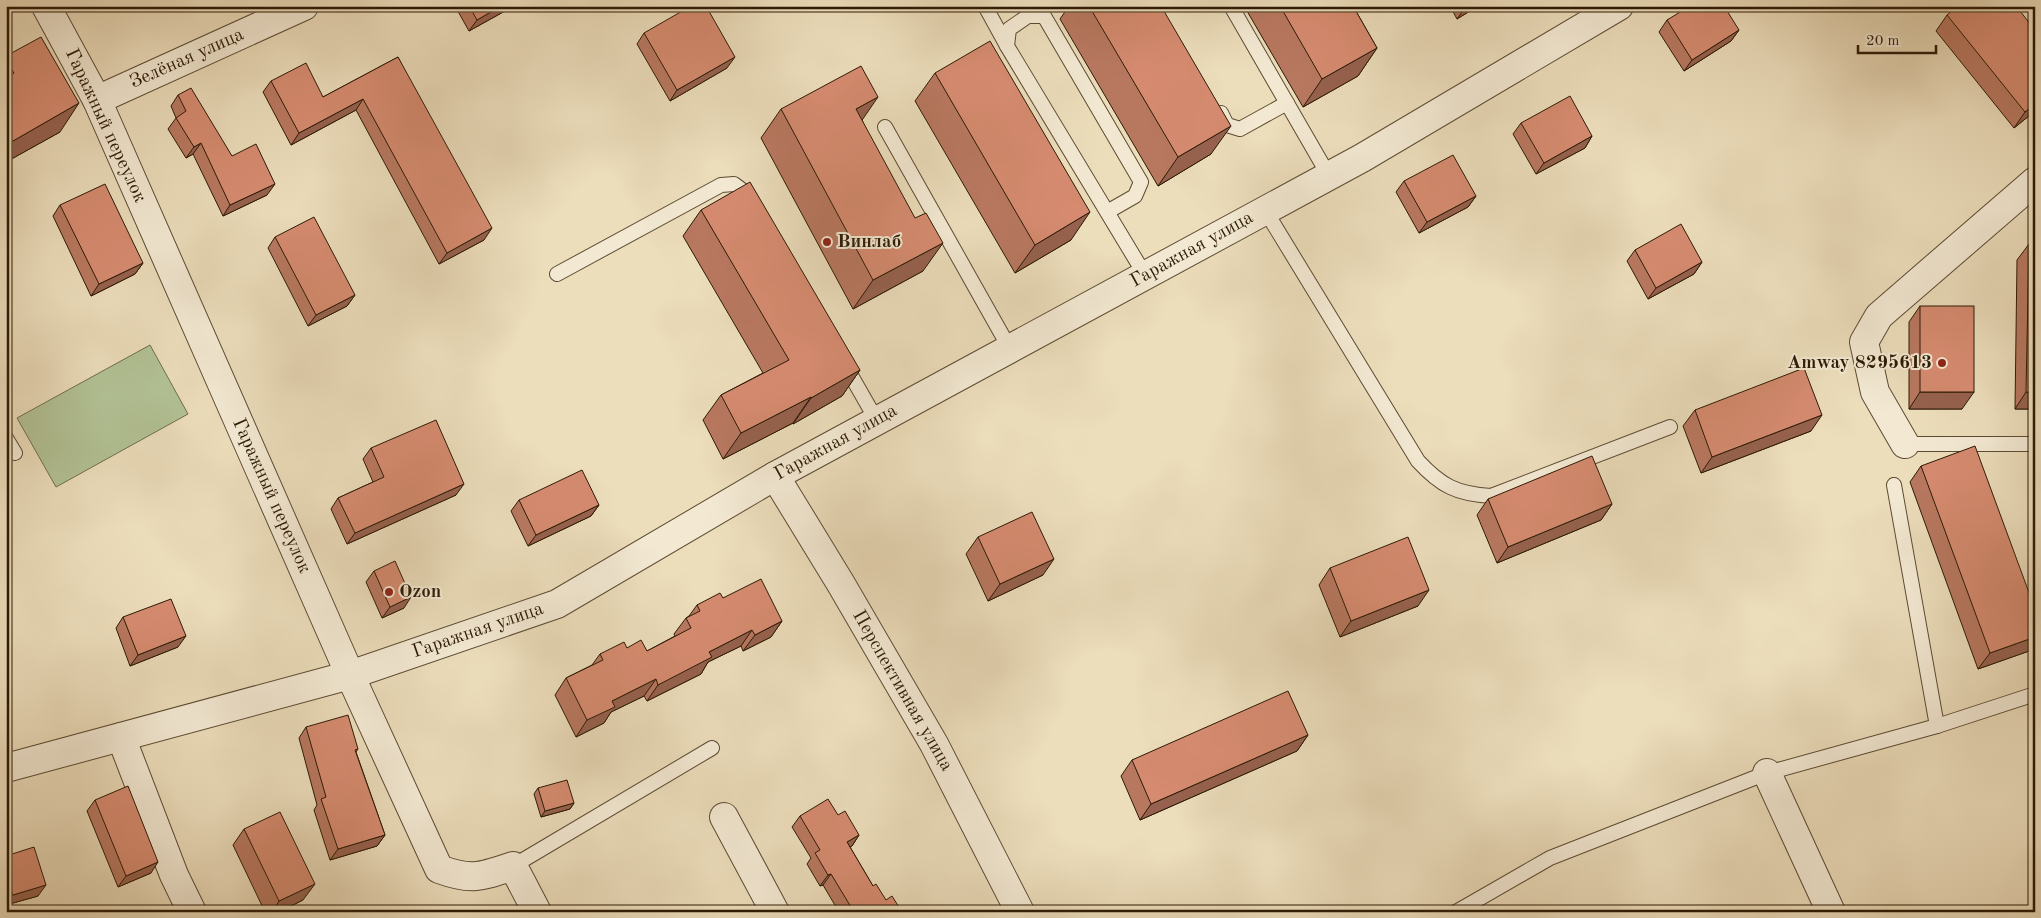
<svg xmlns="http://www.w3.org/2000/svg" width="2041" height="918" font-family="'Old Standard TT',serif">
<rect width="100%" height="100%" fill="#ecddbb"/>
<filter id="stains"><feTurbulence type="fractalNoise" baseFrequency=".004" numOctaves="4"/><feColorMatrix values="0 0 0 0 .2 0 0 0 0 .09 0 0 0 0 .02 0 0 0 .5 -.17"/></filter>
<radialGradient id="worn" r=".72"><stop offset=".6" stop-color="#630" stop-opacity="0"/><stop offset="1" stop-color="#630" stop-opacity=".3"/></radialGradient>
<polygon fill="#b2c295" stroke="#6f6e4d" points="150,345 188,414 56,487 17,418"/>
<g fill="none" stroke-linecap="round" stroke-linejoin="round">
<g stroke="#5c4b32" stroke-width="16">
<g id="service">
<polyline points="985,6 1007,46"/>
<polyline points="1231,6 1329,176"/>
<polyline points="1221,113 1227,125 1240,129 1287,103"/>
<polyline points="885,127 1010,349"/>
<path d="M1265 210 1418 461C1441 486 1457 494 1491 496L1670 427"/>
<polyline points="1107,212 1135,196 1141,182 1044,16 1028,16 1009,29 1007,46 1145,275"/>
<polyline points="557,274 721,185 734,184 746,193 751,201"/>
<polyline points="845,365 877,421"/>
<polyline points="6,438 15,453"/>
<polyline points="1905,444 2035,444"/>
<polyline points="1894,485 1937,726"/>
<polyline points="513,866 712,748"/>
<polyline points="1456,912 1550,858 1767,773 1937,726 2035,694"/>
</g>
</g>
<g stroke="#5c4b32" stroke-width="30">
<g id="minor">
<path d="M46 6 97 100 350 675 439 869C472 881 480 877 513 866L537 912"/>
<polyline points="97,100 304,6"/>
<polyline points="1905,444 1875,392 1864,342 1879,316 2035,181"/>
<polyline points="775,476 841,584 934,744 1020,912"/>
<polyline points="121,737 174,875 192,912"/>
<polyline points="6,768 350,675 557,604 775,476 1362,158 1619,6"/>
<polyline points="1767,773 1831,912"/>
<polyline points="724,817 775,912"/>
</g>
</g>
<use href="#service" stroke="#f3e9d3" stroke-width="14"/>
<use href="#minor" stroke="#f3e9d3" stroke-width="28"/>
</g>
<g fill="#b87860" stroke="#2c1a05">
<polygon points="455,6 514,6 469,31"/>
<polygon points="1069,6 1161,6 1211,154 1158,186 1060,19"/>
<polygon points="1244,6 1353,6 1377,48 1358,76 1303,107"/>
<polygon points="1450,6 1478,6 1457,19"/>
<polygon points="1947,15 2035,30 2035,111 2014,128 1936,31"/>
<polygon points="1667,20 1739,30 1731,41 1684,71 1659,32"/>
<polygon points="644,33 727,68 670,101 637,44"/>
<polygon points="6,56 60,132 6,162"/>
<polygon points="398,57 484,240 439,264 356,110 291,145 263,92 271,81 323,97"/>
<polygon points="935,73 1071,240 1015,273 915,101"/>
<polygon points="178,95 232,156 267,195 223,216 193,154 186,158 168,129 176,118 171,106"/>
<polygon points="781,109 862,120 923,271 853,309 761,138"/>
<polygon points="1521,123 1592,136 1585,148 1536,174 1513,134"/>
<polygon points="1404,181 1476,196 1468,207 1419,233 1396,192"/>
<polygon points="60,205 143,263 135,274 91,296 53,216"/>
<polygon points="701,210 860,370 842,396 793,424 793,423 723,459 703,420 721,395 763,373 683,236"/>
<polygon points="275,237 355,295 347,306 308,326 268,248"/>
<polygon points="2029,244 2035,244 2035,409 2015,409 2017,260"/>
<polygon points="1635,250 1702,262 1694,274 1648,299 1627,261"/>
<polygon points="1920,306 1962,409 1909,409 1909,322"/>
<polygon points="1695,410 1811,431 1701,473 1683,426"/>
<polygon points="371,448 456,495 347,544 331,509 338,498 373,482 363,459"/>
<polygon points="1921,466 2035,609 2035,646 2032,650 1978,669 1910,482"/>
<polygon points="1488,499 1612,504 1601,520 1497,563 1477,515"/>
<polygon points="519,500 599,505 591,516 528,546 511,511"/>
<polygon points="978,537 1043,575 988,601 966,554"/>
<polygon points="1330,568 1418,606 1340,637 1319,585"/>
<polygon points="374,571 404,608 382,618 366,582"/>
<polygon points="723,598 782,621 771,637 743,651 741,646 708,662 701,674 647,701 644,696 611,712 604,723 576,737 555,695 566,678 592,665 600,654 627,648 647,651 675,636 674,634 686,618 689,616 697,605"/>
<polygon points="123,617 178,647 130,666 116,628"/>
<polygon points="306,727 358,749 356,752 385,835 377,846 330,860 314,810 317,805 299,738"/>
<polygon points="1308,735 1297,751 1140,820 1121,776 1132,760"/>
<polygon points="538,788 574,803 570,809 541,817 534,794"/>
<polygon points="95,800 151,873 118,887 87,811"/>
<polygon points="838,815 859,835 852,846 850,847 873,886 886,900 902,912 839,912 823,885 820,886 807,864 811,858 792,827 800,816"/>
<polygon points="244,829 303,900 279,912 265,912 233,845"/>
<polygon points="6,856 38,896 6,905"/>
</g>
<g fill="#96614e" stroke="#2c1a05">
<polygon points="501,6 514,6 469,31 477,20"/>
<polygon points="1467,6 1478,6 1457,19 1465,8"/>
<polygon points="1739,30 1731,41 1684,71 1692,60"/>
<polygon points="1377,48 1358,76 1303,107 1322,79"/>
<polygon points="735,57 727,68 670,101 677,90"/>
<polygon points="878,97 858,126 856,109"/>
<polygon points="363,99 356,110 291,145 299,133"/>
<polygon points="79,103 60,132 6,162 6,145"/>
<polygon points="2035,104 2035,111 2014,128 2025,112"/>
<polygon points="1231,126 1211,154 1158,186 1178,157"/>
<polygon points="1592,136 1585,148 1536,174 1544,163"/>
<polygon points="201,143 193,154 186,158 194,147"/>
<polygon points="275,184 267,195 223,216 230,205"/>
<polygon points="1476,196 1468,207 1419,233 1427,222"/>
<polygon points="1090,212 1071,240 1015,273 1035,245"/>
<polygon points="492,228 484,240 439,264 447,253"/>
<polygon points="943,243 923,271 853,309 873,280"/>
<polygon points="1702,262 1694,274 1648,299 1656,288"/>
<polygon points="143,263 135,274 91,296 99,284"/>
<polygon points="355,295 347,306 308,326 316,315"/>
<polygon points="860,370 842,396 793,424 811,398"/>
<polygon points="1920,392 1974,392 1962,409 1909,409"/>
<polygon points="2026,392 2035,393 2035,409 2015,409"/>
<polygon points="811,397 793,423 723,459 741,433"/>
<polygon points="1822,415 1811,431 1701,473 1712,457"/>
<polygon points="464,484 456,495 347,544 355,533"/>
<polygon points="1612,504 1601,520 1497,563 1508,547"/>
<polygon points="599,505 591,516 528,546 536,535"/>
<polygon points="1054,559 1043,575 988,601 1000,584"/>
<polygon points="1429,590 1418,606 1340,637 1351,621"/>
<polygon points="411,597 404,608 382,618 390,607"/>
<polygon points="782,621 771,637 743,651 755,635"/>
<polygon points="752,630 741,646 708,662 701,674 647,701 658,685 709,652"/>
<polygon points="186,636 178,647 130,666 138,655"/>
<polygon points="2035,637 2035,646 2032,650 1978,669 1990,653"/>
<polygon points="656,679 644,696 611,712 604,723 576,737 587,720 612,701"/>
<polygon points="1308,735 1297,751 1140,820 1151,804"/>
<polygon points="574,803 570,809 541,817 545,811"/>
<polygon points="385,835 377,846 330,860 338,849"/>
<polygon points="859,835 852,846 839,853 847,842"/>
<polygon points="158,862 151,873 118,887 126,876"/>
<polygon points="831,874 823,885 820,886 828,875"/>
<polygon points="315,884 303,900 279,912 272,912 279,901"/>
<polygon points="46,885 38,896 6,905 6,903 13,895"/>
</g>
<g fill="#d68b70" stroke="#2c1a05">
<polygon points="469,6 501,6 477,20"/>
<polygon points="691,6 706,6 735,57 677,90 644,33"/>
<polygon points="1089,6 1161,6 1231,126 1178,157"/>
<polygon points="1280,6 1353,6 1377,48 1322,79"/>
<polygon points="1690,6 1724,6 1739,30 1692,60 1667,20"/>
<polygon points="1958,6 2016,6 2035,30 2035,104 2025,112 1947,15"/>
<polygon points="41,37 79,103 6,145 6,77 14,73 6,60 6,56"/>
<polygon points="990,41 1090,212 1035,245 935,73"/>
<polygon points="398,57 492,228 447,253 363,99 299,133 271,81 306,63 323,97"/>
<polygon points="861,66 878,97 856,109 915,218 926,213 943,243 873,280 781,109"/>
<polygon points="191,88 232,156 256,144 275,184 230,205 201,143 194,147 176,118 186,111 178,95"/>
<polygon points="1570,96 1592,136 1544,163 1521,123"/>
<polygon points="1453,155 1476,196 1427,222 1404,181"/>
<polygon points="750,182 860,370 811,398 811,397 741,433 721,395 789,360 701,210"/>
<polygon points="105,184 143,263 99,284 60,205"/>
<polygon points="314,217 355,295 316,315 275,237"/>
<polygon points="1681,224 1702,262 1656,288 1635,250"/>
<polygon points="2029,244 2035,244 2035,393 2026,392"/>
<rect x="1920" y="306" width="54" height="86"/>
<polygon points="1804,368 1822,415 1712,457 1695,410"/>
<polygon points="436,420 464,484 355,533 338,498 384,477 371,448"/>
<polygon points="1975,446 2035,609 2035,637 1990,653 1921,466"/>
<polygon points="1592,456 1612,504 1508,547 1488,499"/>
<polygon points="582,470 599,505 536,535 519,500"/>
<polygon points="1032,512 1054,559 1000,584 978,537"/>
<polygon points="1408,537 1429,590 1351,621 1330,568"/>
<polygon points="395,561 411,597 390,607 374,571"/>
<polygon points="761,579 782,621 755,635 752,630 709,652 712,657 658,685 656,679 612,701 615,707 587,720 566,678 603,660 600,654 624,642 627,648 641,640 647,651 691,628 686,618 700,611 697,605 720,593 723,598"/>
<polygon points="171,599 186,636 138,655 123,617"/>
<polygon points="1288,691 1308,735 1151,804 1132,760"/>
<polygon points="348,715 358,749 355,750 385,835 338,849 321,799 326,797 306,727"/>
<polygon points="567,780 574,803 545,811 538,788"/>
<polygon points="128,786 158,862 126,876 95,800"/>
<polygon points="828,799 838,815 845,811 859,835 847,842 873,886 876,884 886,900 892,896 902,912 854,912 831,874 828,875 815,853 820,850 800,816"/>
<polygon points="280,812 315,884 279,901 244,829"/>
<polygon points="34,847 46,885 13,895 6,874 6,856"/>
</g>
<g fill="#8f2418" stroke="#f3e9d3" stroke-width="2">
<circle cx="827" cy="242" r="5"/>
<circle cx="1942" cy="363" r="5"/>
<circle cx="389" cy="592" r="5"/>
</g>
<g text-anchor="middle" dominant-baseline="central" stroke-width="4" stroke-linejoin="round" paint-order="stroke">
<g font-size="19" fill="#2c1a05" stroke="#f3e9d3">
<text transform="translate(187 59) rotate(-24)">Зелёная улица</text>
<text transform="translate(105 126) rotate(65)">Гаражный переулок</text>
<text transform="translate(1192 250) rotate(-29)">Гаражная улица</text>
<text transform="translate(836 443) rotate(-29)">Гаражная улица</text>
<text transform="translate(271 496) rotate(66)">Гаражный переулок</text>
<text transform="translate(478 631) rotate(-19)">Гаражная улица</text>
<text transform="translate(902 691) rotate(60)">Перспективная улица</text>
</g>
<g font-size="19" font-weight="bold" fill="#2c1a05" stroke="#f3e9d3" text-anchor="start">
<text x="837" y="242">Винлаб</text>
<text x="1932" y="363" text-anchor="end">Amway 8295613</text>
<text x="399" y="592">Ozon</text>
</g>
</g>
<rect width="2041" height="918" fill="none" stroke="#ecddbb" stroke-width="25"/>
<rect x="8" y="8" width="2026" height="903" fill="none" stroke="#2c1a05" stroke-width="2.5"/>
<rect x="12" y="12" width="2016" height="893" fill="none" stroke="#2c1a05"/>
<path d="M1858 45v8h78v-8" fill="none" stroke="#2c1a05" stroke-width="2.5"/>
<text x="1866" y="45" font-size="15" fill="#2c1a05" stroke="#f3e9d3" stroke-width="4" paint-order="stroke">20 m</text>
<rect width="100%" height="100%" filter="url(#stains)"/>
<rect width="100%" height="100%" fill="url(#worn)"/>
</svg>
